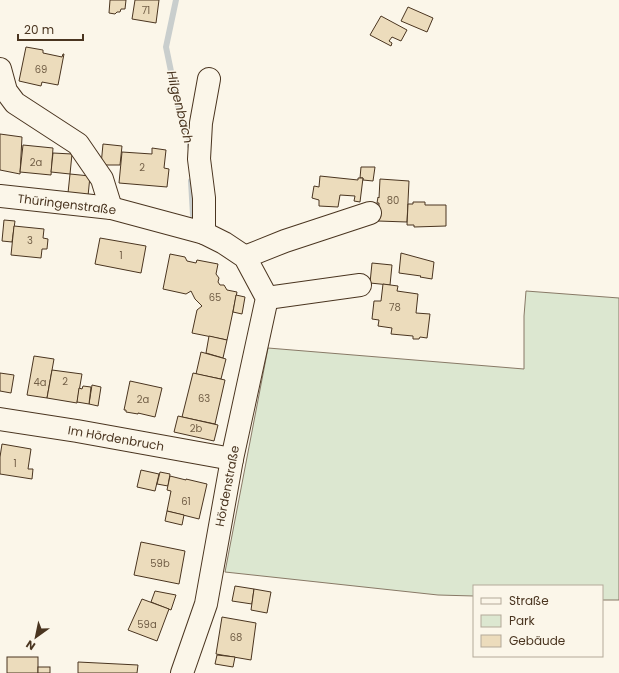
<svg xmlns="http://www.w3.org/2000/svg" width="619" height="673" font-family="Poppins,sans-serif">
<rect width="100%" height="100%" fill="#fbf6e9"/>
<polygon fill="#dce7d0" stroke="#887966" points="526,291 619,298 619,600 602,600 602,586 474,586 474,596 438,595 225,572 268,348 524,369 524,316"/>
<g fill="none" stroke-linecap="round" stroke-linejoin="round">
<g stroke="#c9cecd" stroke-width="6">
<polyline points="176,0 166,47 180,115 190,141 190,146"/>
<polyline points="191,181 193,215"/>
</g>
</g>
<g fill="#ecdcbc" stroke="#4a3520">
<polygon points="110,0 126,0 125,9 121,9 120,12 117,12 115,14 109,13"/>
<polygon points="135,0 159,0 156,23 132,19"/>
<polygon points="408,7 433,18 427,32 401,21"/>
<polygon points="381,16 407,30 401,41 392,37 389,41 392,43 391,46 370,35"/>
<polygon points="26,47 43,50 43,53 62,57 63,54 64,54 58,85 42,82 41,86 19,81"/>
<polygon points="0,134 22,137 20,174 0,170"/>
<polygon points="103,144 122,146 120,165 101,165"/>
<polygon points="23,145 53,148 51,175 20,172"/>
<polygon points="152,148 166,150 164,168 169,169 167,187 119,183 122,152 152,154"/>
<polygon points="53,153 72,154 70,174 51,172"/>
<polygon points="361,167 375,167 373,181 363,180 363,178 360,178"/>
<polygon points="70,174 90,176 88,196 68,193"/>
<polygon points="320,176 358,180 358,178 363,178 360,202 354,201 355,196 340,195 338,207 319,206 319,200 312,198 314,186 319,187"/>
<polygon points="380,179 409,181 407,222 378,221 379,203 377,203 378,197 379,198"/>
<polygon points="413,202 425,202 425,205 446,205 446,226 414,227 414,225 407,225 408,204 413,204"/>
<polygon points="4,220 15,221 12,242 2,241"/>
<polygon points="14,226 44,229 43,238 48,239 47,249 42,249 41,258 11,255"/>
<polygon points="100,238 146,246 141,273 95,264"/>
<polygon points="401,253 434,262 432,279 420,277 421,276 399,273"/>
<polygon points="170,254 185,257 187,261 196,263 197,260 218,264 216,274 219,278 218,282 220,285 224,285 227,290 237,292 227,340 192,333 197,310 202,306 195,299 191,291 186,294 163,289"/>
<polygon points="372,263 392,265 390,285 370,283"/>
<polygon points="383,284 398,286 397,291 418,294 416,313 430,314 427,338 420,337 419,339 413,339 413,336 391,334 392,328 378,326 379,320 372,319 374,301 381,301"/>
<polygon points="236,295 245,297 242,314 233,312"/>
<polygon points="209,336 227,340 223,358 206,353"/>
<polygon points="201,352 226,359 221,379 196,374"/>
<polygon points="34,356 54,359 47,398 27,395"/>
<polygon points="52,370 82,374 77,403 47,398"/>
<polygon points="0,373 14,375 11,393 0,391"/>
<polygon points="193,373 225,380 215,424 182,417"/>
<polygon points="130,381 162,388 155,417 138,413 138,414 126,412 126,410 124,410"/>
<polygon points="92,385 101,387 98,406 89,404"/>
<polygon points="83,386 91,387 89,404 77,402 79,388 82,389"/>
<polygon points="178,416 218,425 214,441 174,432"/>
<polygon points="2,444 31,449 28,469 33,469 32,479 0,474 0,457"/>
<polygon points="141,470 159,474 155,491 137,487"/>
<polygon points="160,472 170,474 168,486 157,484"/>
<polygon points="170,476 186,480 186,479 207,484 199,519 167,511 171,491 167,490"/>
<polygon points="167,511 184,515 182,525 165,521"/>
<polygon points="141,542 185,551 179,584 134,575"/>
<polygon points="235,586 254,589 252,604 232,601"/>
<polygon points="254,589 271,592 267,613 251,610"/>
<polygon points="155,591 176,595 171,610 151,602"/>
<polygon points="142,599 169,609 157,641 128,630"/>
<polygon points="222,617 256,623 251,660 216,654"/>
<polygon points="217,655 235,657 233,667 215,664"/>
<rect x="7" y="657" width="31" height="16"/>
<polygon points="78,662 138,665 137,673 78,673"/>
<rect x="38" y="667" width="12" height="6"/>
</g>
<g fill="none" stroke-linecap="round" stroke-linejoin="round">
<g stroke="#4a3520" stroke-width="24">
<g id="minor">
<polyline points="0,69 6,91 15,103 78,144 102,179 111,208"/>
<polyline points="0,196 111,208 204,233 224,243 245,257 267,298 232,459 206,604 182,673"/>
<polyline points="204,233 204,198 199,159 201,123 209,79"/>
<polyline points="245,257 285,241 370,213"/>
<polyline points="267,298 360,285"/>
<polyline points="0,419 77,431 232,459"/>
</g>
</g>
<use href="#minor" stroke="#fbf6e9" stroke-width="22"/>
</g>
<g text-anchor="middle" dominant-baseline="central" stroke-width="3" stroke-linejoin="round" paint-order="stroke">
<g font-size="10" fill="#725f47">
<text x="146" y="10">71</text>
<text x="41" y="69">69</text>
<text x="36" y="162">2a</text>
<text x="142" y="167">2</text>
<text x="393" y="200">80</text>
<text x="30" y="240">3</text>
<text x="121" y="255">1</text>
<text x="215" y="297">65</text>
<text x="395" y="307">78</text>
<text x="65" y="381">2</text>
<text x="40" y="382">4a</text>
<text x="204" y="398">63</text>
<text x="143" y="399">2a</text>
<text x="196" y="428">2b</text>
<text x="15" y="463">1</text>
<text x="186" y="501">61</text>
<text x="160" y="563">59b</text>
<text x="147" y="624">59a</text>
<text x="236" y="637">68</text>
</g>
<g font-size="12" fill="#4a3520" stroke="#fbf6e9">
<text transform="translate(67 204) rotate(7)">Thüringenstraße</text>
<text transform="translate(116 438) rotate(10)">Im Hördenbruch</text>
<text transform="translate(227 486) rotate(-79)">Hördenstraße</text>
</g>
<g font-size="13" font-style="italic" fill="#4a3520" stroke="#fbf6e9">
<text transform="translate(180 107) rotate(76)">Hilgenbach</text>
</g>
</g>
<rect x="473" y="585" width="130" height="72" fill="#fbf6e9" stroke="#b4a999"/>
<rect x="481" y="598" width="20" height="6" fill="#fbf6e9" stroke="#b4a999"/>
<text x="509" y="605" font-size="12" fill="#4a3520">Straße</text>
<rect x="481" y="615" width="20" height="12" fill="#dce7d0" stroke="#b4a999"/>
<text x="509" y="625" font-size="12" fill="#4a3520">Park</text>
<rect x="481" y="635" width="20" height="12" fill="#ecdcbc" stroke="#b4a999"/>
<text x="509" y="645" font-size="12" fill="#4a3520">Gebäude</text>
<g transform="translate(36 637) rotate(213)" stroke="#fbf6e9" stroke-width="3" paint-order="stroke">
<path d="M0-3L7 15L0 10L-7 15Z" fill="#4a3520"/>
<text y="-6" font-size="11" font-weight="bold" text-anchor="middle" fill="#4a3520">N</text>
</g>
<path d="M18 34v6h65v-6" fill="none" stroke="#4a3520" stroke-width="2"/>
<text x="24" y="34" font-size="12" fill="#4a3520" stroke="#fbf6e9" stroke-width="3" paint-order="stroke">20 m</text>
</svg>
